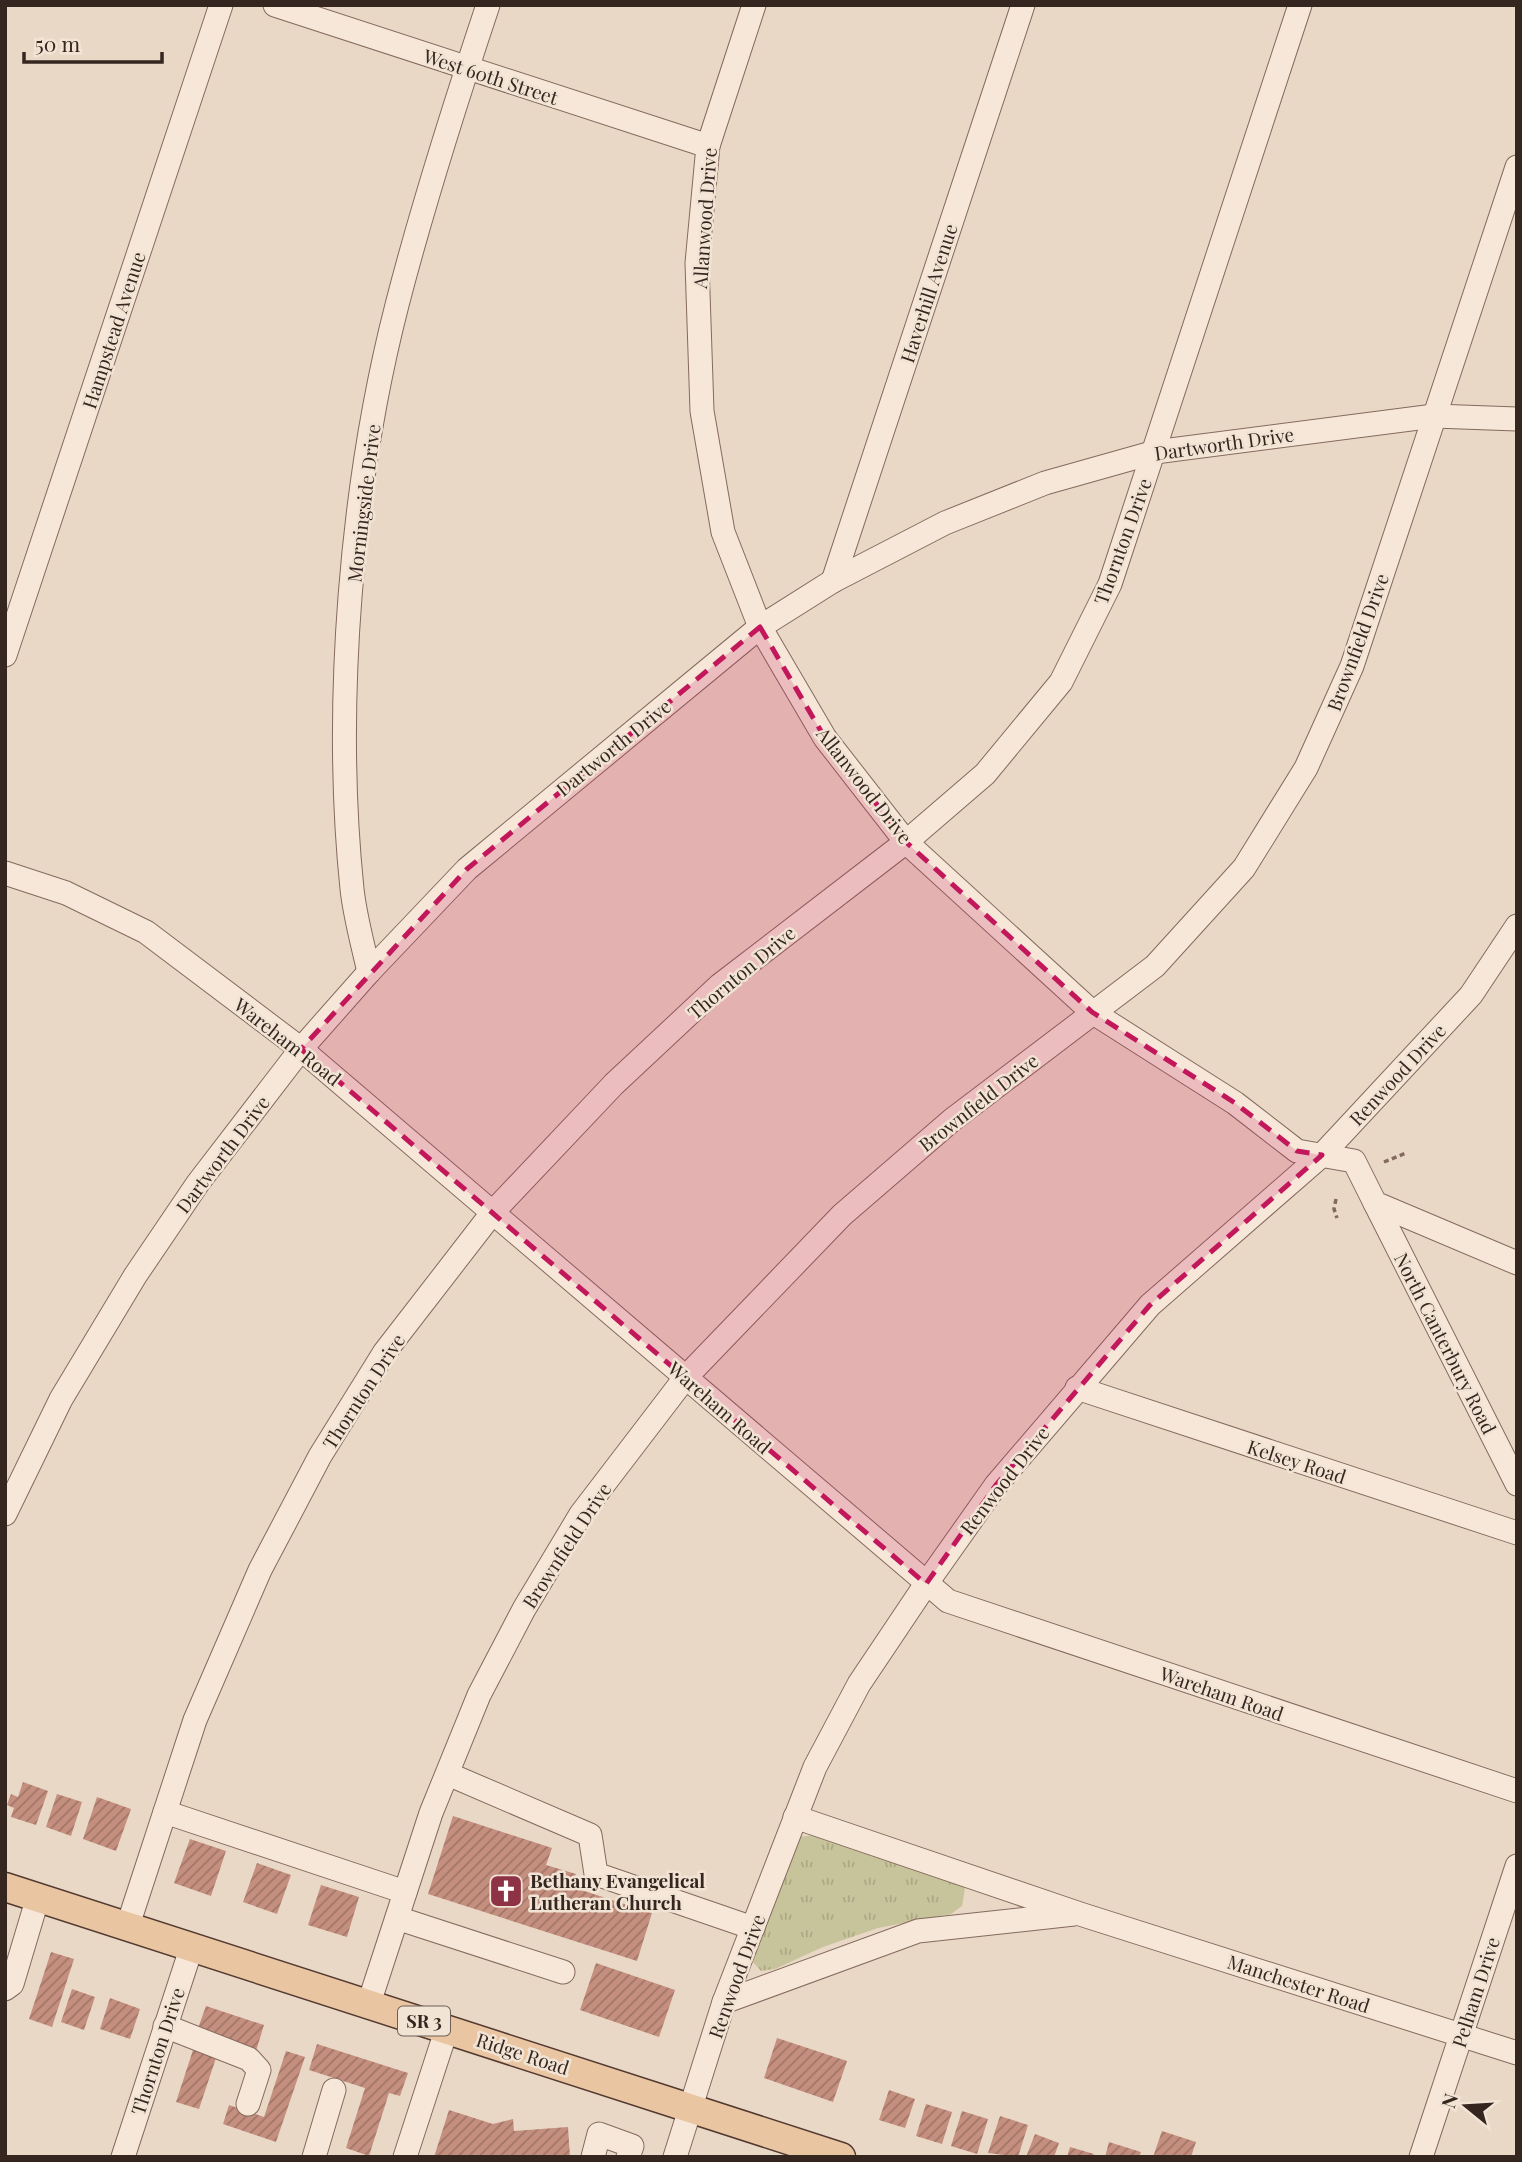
<svg xmlns="http://www.w3.org/2000/svg" width="1522" height="2162" font-family="'Playfair Display',serif">
<defs>
<pattern id="grass-tufts" width="24" height="20" patternUnits="userSpaceOnUse" patternTransform="scale(1.75)"><rect width="24" height="20" fill="#c7c49b"/><path d="M3 7l-1-3M5 7V3M7 7l1-3M15 17l-1-3M17 17v-4M19 17l1-3" fill="none" stroke="#aca885"/></pattern>
<pattern id="building-hatch" width="6" height="6" patternUnits="userSpaceOnUse" patternTransform="scale(1.75)"><rect width="6" height="6" fill="#c58f7f"/><path d="M-1 1l2-2M0 6l6-6M5 7l2-2" fill="none" stroke="#a17568"/></pattern>
</defs>
<rect width="100%" height="100%" fill="#ead8c6"/>
<polygon fill="url(#grass-tufts)" points="814,1835 956,1882 965,1888 962,1906 951,1914 878,1928 823,1947 775,1969 761,1971 752,1961 753,1947 798,1837"/>
<g fill="url(#building-hatch)">
<polygon points="23,1782 48,1791 36,1825 11,1817 14,1808 7,1805 11,1794 18,1797"/>
<polygon points="57,1794 82,1802 71,1836 46,1827"/>
<polygon points="97,1797 131,1809 116,1851 83,1839"/>
<polygon points="453,1816 552,1848 546,1865 576,1874 572,1887 652,1913 637,1961 428,1894"/>
<polygon points="190,1839 226,1851 211,1896 174,1883"/>
<polygon points="257,1863 291,1875 277,1914 243,1902"/>
<polygon points="321,1885 359,1897 347,1937 308,1925"/>
<polygon points="51,1952 74,1959 52,2027 29,2019"/>
<polygon points="596,1963 675,1990 659,2037 580,2010"/>
<polygon points="72,1989 95,1997 84,2030 61,2022"/>
<polygon points="110,1998 140,2009 130,2039 100,2029"/>
<polygon points="206,2006 264,2025 256,2051 197,2031"/>
<polygon points="777,2038 847,2061 833,2102 764,2078"/>
<polygon points="195,2044 218,2052 199,2109 176,2102"/>
<polygon points="317,2044 408,2073 400,2096 389,2093 369,2156 346,2148 365,2088 309,2070"/>
<polygon points="286,2051 305,2057 276,2142 223,2124 229,2105 264,2117"/>
<polygon points="889,2090 915,2099 905,2128 879,2120"/>
<polygon points="926,2104 952,2112 942,2144 916,2136"/>
<polygon points="449,2110 493,2124 513,2119 514,2131 568,2127 570,2157 434,2157"/>
<polygon points="962,2111 988,2119 977,2154 951,2146"/>
<polygon points="1000,2116 1028,2125 1018,2157 988,2153"/>
<polygon points="1162,2131 1196,2142 1191,2157 1153,2157"/>
<polygon points="1035,2134 1059,2143 1054,2157 1026,2157"/>
<polygon points="1109,2142 1141,2152 1139,2157 1105,2157"/>
<polygon points="1070,2147 1094,2154 1093,2157 1067,2157"/>
</g>
<g fill="none" stroke-linecap="round" stroke-linejoin="round">
<g stroke="#846a5d" stroke-width="25">
<g id="minor">
<polyline points="275,5 708,146"/>
<polyline points="754,5 708,146 697,263 702,411 723,532 760,627 825,738 906,842 1092,1012 1235,1103 1297,1151 1354,1161 1375,1203 1517,1263"/>
<polyline points="833,581 1023,5"/>
<polyline points="5,655 221,5"/>
<polyline points="5,873 66,893 146,932 301,1049 948,1601 1517,1791"/>
<path d="M369 972C363 945 355 917 352 889 333 705 351 484 397 305 423 204 455 104 488 5"/>
<polyline points="1375,1203 1517,1484"/>
<polyline points="1077,1388 1517,1533"/>
<polyline points="5,1514 61,1399 135,1276 198,1183 301,1049 369,972 467,869 760,627 833,581 945,523 1045,483 1155,452 1434,416 1517,419"/>
<polyline points="448,1774 590,1835 596,1874 753,1928"/>
<polyline points="165,1812 405,1892"/>
<polyline points="795,1817 1080,1914 1517,2053"/>
<polyline points="397,1918 563,1972"/>
<polyline points="128,1925 195,1720 260,1570 320,1456 384,1353 493,1212 614,1084 720,985 906,842 985,774 1061,682 1110,584 1300,5"/>
<polyline points="5,1989 12,1984 38,1897"/>
<polyline points="724,2002 918,1931 1074,1914"/>
<polyline points="369,2003 431,1813 479,1695 524,1609 581,1514 685,1378 842,1215 952,1120 1155,966 1244,868 1306,768 1352,666 1517,167"/>
<polyline points="165,2026 249,2059 259,2070 248,2104"/>
<polyline points="123,2157 192,1946"/>
<polyline points="314,2157 334,2090"/>
<polyline points="405,2157 447,2028"/>
<polyline points="593,2157 599,2134 632,2146 628,2157"/>
<polyline points="675,2157 724,2002 815,1767 859,1684 926,1584 996,1485 1150,1305 1322,1155 1471,995 1517,926"/>
<polyline points="1421,2157 1517,1866"/>
</g>
</g>
<g stroke="#523a31" stroke-width="31">
<polyline id="major" points="5,1887 841,2157"/>
</g>
<g stroke="#846a5d" stroke-width="3.5" stroke-dasharray="5 3.5" stroke-linecap="butt">
<polyline points="1384,1162 1406,1153"/>
<polyline points="1336,1199 1334,1209 1337,1218"/>
</g>
<use href="#minor" stroke="#f6e7d9" stroke-width="23"/>
<use href="#major" stroke="#eac5a1" stroke-width="28"/>
</g>
<path fill="#c2185b" fill-opacity="0.2" stroke="#c2185b" stroke-width="5" stroke-dasharray="14 9" stroke-linejoin="round" d="M760 627 825 738 906 842 1092 1012 1235 1103 1297 1151 1322 1155 1150 1305 996 1485 926 1584 301 1049 467 869Z"/>
<defs>
<g id="church-square" transform="scale(1.75)"><rect x="-9" y="-9" width="18" height="18" rx="4" fill="#8d3345" stroke="#f2e4d5"/><path d="M-1.2-6h2.4v3.5h3.3v2.4h-3.3V6h-2.4V-.1h-3.3v-2.4h3.3Z" fill="#fff"/></g>
</defs>
<g fill-rule="evenodd">
<use href="#church-square" x="506" y="1891"/>
</g>
<g text-anchor="middle" dominant-baseline="central" stroke-width="5" stroke-linejoin="round" paint-order="stroke">
<rect fill="#f2e4d5" stroke="#6e5f56" stroke-width="2" x="398" y="2006.5" width="52" height="29" rx="5"/>
<g font-size="18" font-weight="bold" fill="#352620">
<text x="424" y="2021">SR 3</text>
</g>
<g font-size="19" fill="#352620" stroke="#f2e4d5">
<text transform="translate(491 76) rotate(18)">West 60th Street</text>
<text transform="translate(704 218) rotate(-86)">Allanwood Drive</text>
<text transform="translate(928 293) rotate(-72)">Haverhill Avenue</text>
<text transform="translate(113 330) rotate(-72)">Hampstead Avenue</text>
<text transform="translate(1224 443) rotate(-8)">Dartworth Drive</text>
<text transform="translate(363 503) rotate(-83)">Morningside Drive</text>
<text transform="translate(1122 541) rotate(-70)">Thornton Drive</text>
<text transform="translate(1357 642) rotate(-70)">Brownfield Drive</text>
<text transform="translate(613 747) rotate(-39)">Dartworth Drive</text>
<text transform="translate(865 785) rotate(52)">Allanwood Drive</text>
<text transform="translate(741 972) rotate(-40)">Thornton Drive</text>
<text transform="translate(288 1041) rotate(38)">Wareham Road</text>
<text transform="translate(1397 1074) rotate(-47)">Renwood Drive</text>
<text transform="translate(978 1102) rotate(-38)">Brownfield Drive</text>
<text transform="translate(222 1154) rotate(-53)">Dartworth Drive</text>
<text transform="translate(1446 1343) rotate(63)">North Canterbury Road</text>
<text transform="translate(363 1391) rotate(-57)">Thornton Drive</text>
<text transform="translate(720 1407) rotate(41)">Wareham Road</text>
<text transform="translate(1297 1461) rotate(18)">Kelsey Road</text>
<text transform="translate(1004 1480) rotate(-52)">Renwood Drive</text>
<text transform="translate(566 1545) rotate(-57)">Brownfield Drive</text>
<text transform="translate(1222 1693) rotate(19)">Wareham Road</text>
<text transform="translate(736 1976) rotate(-70)">Renwood Drive</text>
<text transform="translate(1299 1983) rotate(18)">Manchester Road</text>
<text transform="translate(1475 1992) rotate(-72)">Pelham Drive</text>
<text transform="translate(157 2051) rotate(-72)">Thornton Drive</text>
<text transform="translate(523 2053) rotate(18)">Ridge Road</text>
</g>
<g font-size="19" font-weight="bold" fill="#352620" stroke="#f2e4d5" text-anchor="start">
<text x="530" y="1880">Bethany Evangelical<tspan x="530" dy="22">Lutheran Church</tspan></text>
</g>
</g>
<rect width="1522" height="2162" fill="none" stroke="#352620" stroke-width="14"/>
<g transform="translate(1466 2106) rotate(288)" stroke="#f2e4d5" stroke-width="5" paint-order="stroke">
<path d="M0-5L12 26L0 18L-12 26Z" fill="#352620"/>
<text y="-10" font-size="19" font-weight="bold" text-anchor="middle" fill="#352620">N</text>
</g>
<path d="M24 52v10h138v-10" fill="none" stroke="#352620" stroke-width="3.5"/>
<text x="35" y="52" font-size="21" fill="#352620" stroke="#f2e4d5" stroke-width="5" paint-order="stroke">50 m</text>
</svg>
